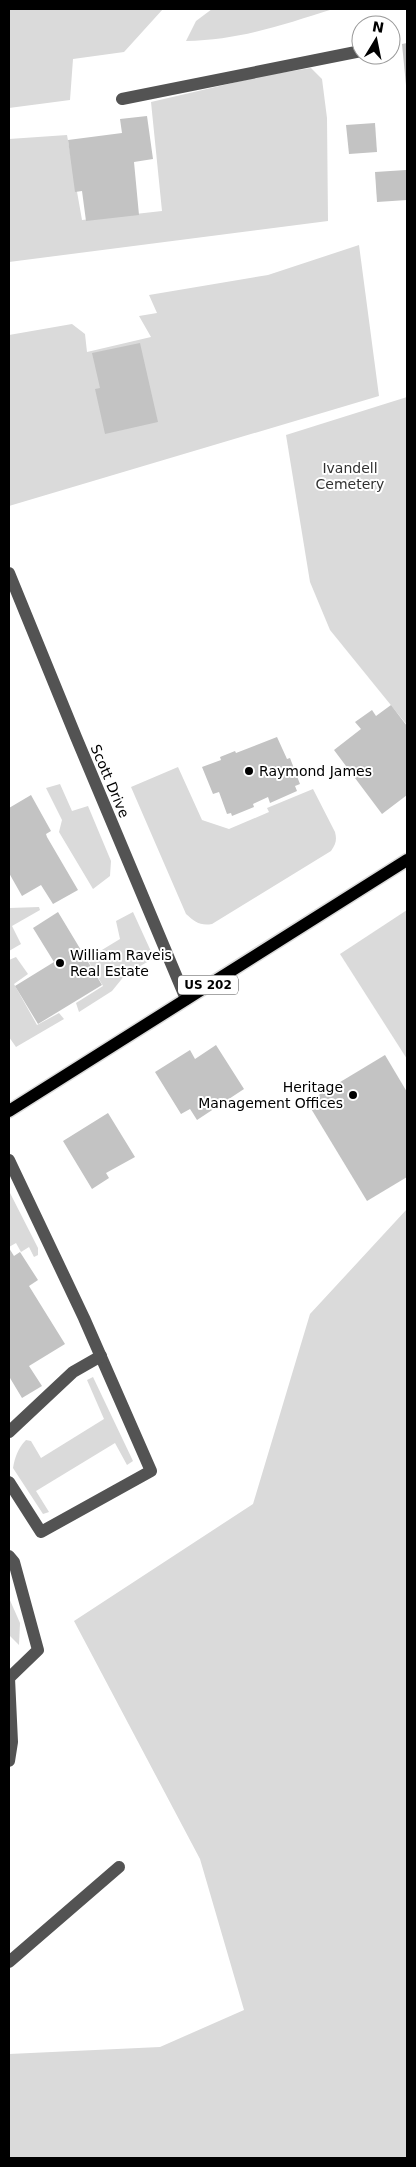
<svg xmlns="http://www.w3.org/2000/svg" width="416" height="2167" font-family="'DejaVu Sans',sans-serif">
<rect width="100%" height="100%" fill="#fff"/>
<g fill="#dadada">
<polygon points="9,9 163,9 124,52 73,59 70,100 9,108"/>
<path d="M212 9H333C282 25 240 40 186 41L196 21Z"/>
<polygon points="311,68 322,79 327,118 328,221 9,262 9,139 67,135 82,220 162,211 151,102 267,75"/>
<polygon points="359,245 379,396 9,506 9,335 72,324 85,334 87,352 151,337 139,316 157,313 149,295 268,275"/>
<polygon points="407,397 407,725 330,630 310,582 286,435"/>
<path d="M178 767 202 820 229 829 269 812 267 808 313 789 335 832C337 840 336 844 331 851L212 924C200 926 195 922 186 914L131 787Z"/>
<polygon points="60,784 72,811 88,806 111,861 110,876 93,889 59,832 62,820 46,788"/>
<polygon points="39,907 40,910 12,926 21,944 9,951 9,908"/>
<polygon points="407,910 407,1059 340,954"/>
<polygon points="133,912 154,958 125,975 112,991 79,1012 76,1003 103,986 87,959 120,939 116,921"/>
<polygon points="16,957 28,974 14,984 37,1025 59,1013 64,1019 16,1047 9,1037 9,960"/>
<polygon points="9,1191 38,1248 38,1255 34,1257 29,1247 21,1252 16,1243 9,1247"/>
<polygon points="407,1209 407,2158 9,2158 9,2054 160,2047 244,2010 200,1859 74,1621 253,1504 310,1314"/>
<path d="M93 1377 133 1461 127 1465 115 1443 36 1491 49 1512 43 1514 13 1468C15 1457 18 1448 26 1440L31 1441 41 1458 104 1419 87 1380Z"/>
<polygon points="9,1598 20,1623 19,1645 9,1635"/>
</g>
<g fill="#c3c3c3">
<polygon points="407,43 407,85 406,85 402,44"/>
<polygon points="147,116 153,159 134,162 139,215 86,221 82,191 75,192 68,140 122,133 120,119"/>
<polygon points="375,123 377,152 349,154 346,125"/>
<polygon points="406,170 407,200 377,202 375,172"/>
<polygon points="140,343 158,422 105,434 95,389 100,388 92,353"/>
<polygon points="391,705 407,726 407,795 382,814 334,750 361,729 355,722 372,710 376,716"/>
<polygon points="277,737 287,759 290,758 300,784 295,786 297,791 270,803 268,797 253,804 254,807 232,816 231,813 227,814 219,792 213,794 202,767 221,760 220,757 235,751 236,753"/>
<polygon points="31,795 51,831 46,834 47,837 78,890 53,904 41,885 22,896 9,873 9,808"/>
<polygon points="58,912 102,985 38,1024 15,986 54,962 33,928"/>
<polygon points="216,1045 244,1089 197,1120 190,1109 181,1114 155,1072 190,1050 195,1059"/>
<polygon points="385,1055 407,1092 407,1177 367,1201 307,1102"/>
<polygon points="108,1113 135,1157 106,1173 109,1178 92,1189 63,1141"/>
<polygon points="9,1248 14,1256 20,1252 38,1280 29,1286 65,1344 29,1366 42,1386 22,1398 10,1378 9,1379"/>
</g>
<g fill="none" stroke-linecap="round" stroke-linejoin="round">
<g stroke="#dbdbdb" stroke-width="15">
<polyline id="major" points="9,1111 407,860"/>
</g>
<g stroke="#535353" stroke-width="12">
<polyline points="122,99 361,51"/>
<polyline points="9,573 76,737 186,999"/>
<polyline points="9,1160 84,1318 151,1471 41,1532 9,1482"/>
<polyline points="9,1432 73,1372 101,1356"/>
<polyline points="9,1556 14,1562 38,1650 9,1678"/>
<polyline points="9,1761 12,1742 9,1678"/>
<polyline points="9,1962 119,1867"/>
</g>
<use href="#major" stroke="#000" stroke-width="12"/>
</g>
<g fill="#000" stroke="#fff" stroke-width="2">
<circle cx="249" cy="771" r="5"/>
<circle cx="60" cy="963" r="5"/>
<circle cx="353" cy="1095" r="5"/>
</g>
<g text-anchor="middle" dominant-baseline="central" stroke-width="4" stroke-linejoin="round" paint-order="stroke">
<rect fill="#fff" stroke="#4c4c4c" stroke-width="1" x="178" y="975.5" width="60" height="19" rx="4"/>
<g font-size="12" font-weight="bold" fill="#000">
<text x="208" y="985">US 202</text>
</g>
<g font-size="14" fill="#313131" stroke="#fff">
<text x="350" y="468">Ivandell<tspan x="350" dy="16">Cemetery</tspan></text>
</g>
<g font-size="14" fill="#000" stroke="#fff" text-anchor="start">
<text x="259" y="771">Raymond James</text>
<text x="70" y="955">William Raveis<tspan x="70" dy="16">Real Estate</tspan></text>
<text x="343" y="1087" text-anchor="end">Heritage<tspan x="343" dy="16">Management Offices</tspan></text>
</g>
<g font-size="14" fill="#000" stroke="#fff">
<text transform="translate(110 781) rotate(67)">Scott Drive</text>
</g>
</g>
<rect width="416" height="2167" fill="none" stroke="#000000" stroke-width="20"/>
<g transform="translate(376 40) rotate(10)"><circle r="24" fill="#ffffff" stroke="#999999"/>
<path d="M0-4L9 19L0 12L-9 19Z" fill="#000000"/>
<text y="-8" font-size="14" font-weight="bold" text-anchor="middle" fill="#000000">N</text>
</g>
</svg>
